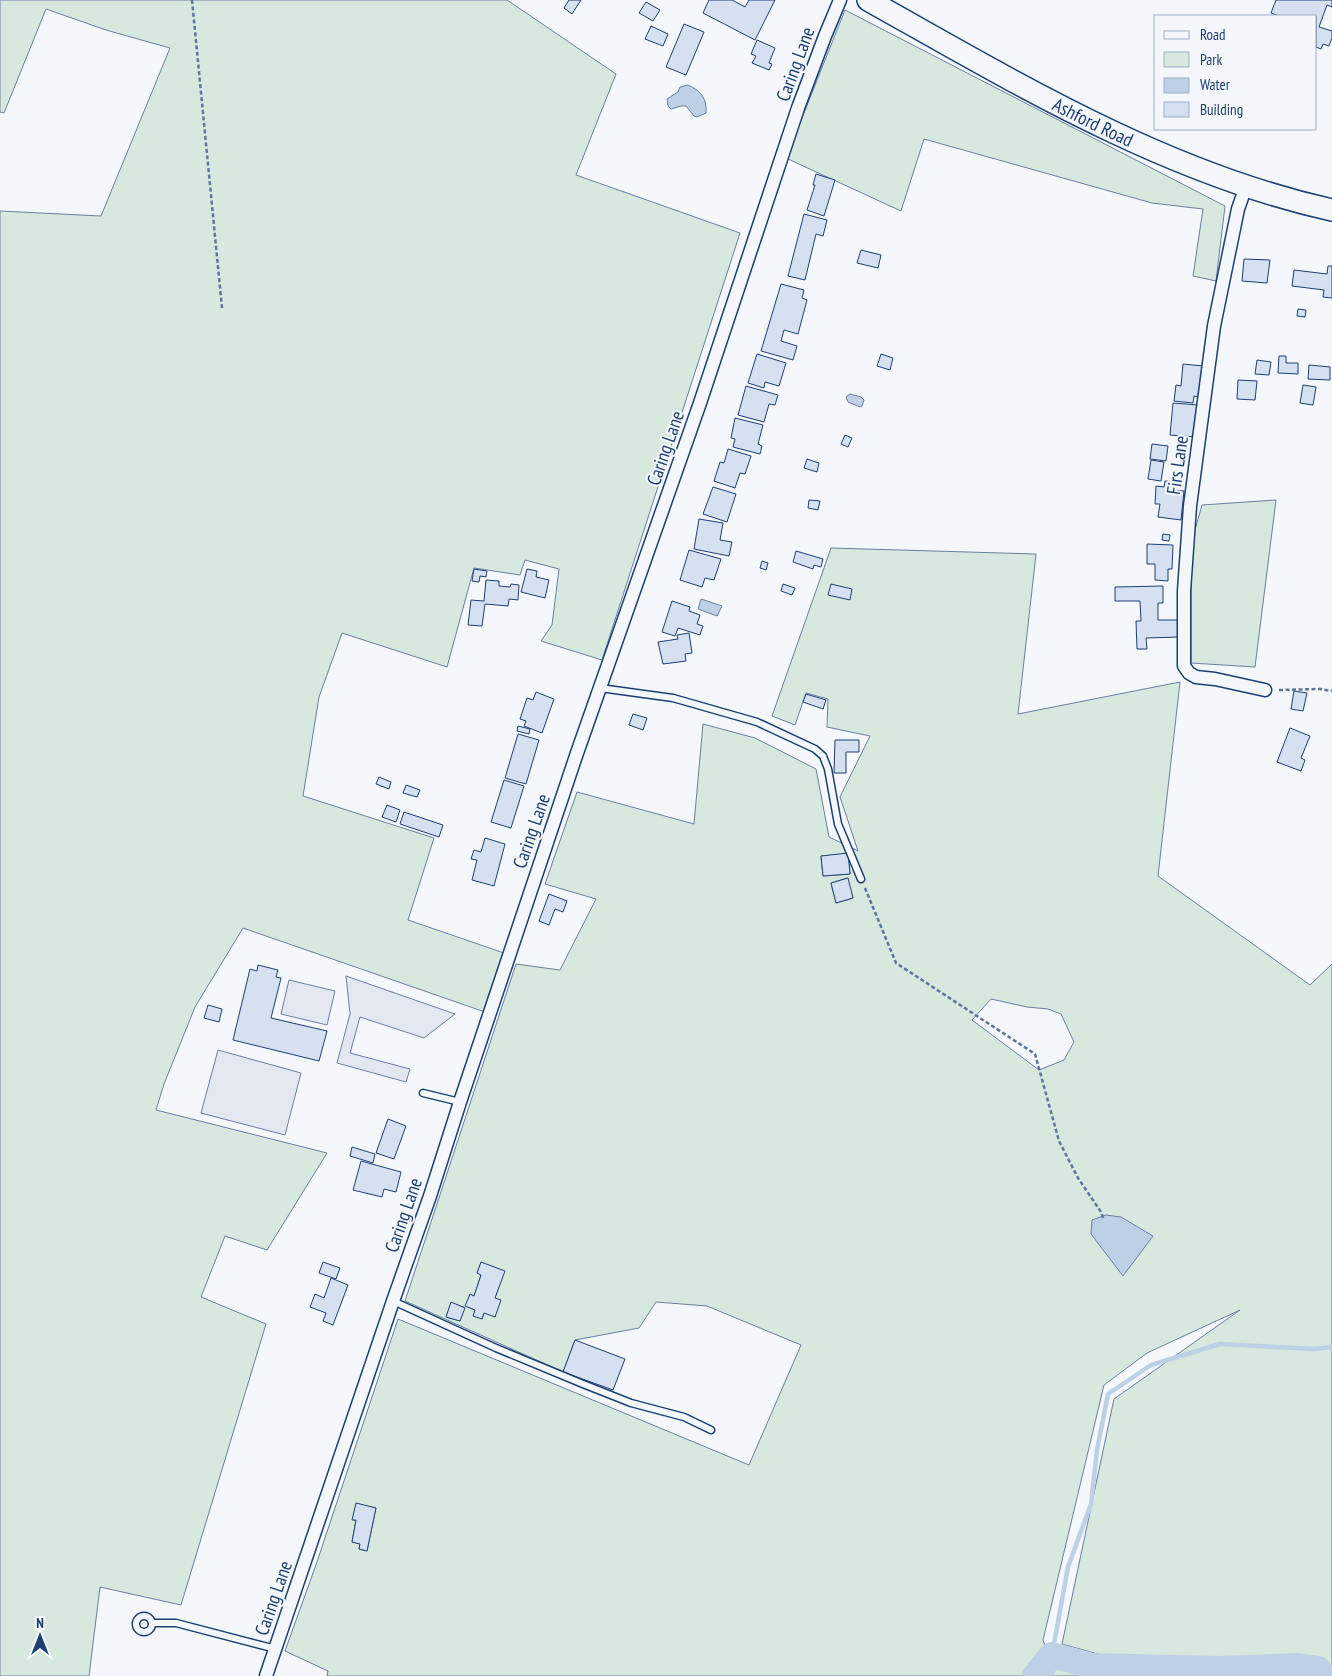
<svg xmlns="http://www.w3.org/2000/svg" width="1332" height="1676" font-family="'PT Sans Narrow',sans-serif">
<rect width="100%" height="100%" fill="#f4f7fb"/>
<g fill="#d7e8df" stroke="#687fa3" fill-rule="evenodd">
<polygon points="0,0 507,0 616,74 576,175 740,233 602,660 541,641 552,625 559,569 525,560 520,575 474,568 447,667 342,633 319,697 303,796 434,838 408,920 504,953 485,1012 243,928 195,1007 164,1084 156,1110 327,1153 267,1250 225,1236 201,1297 266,1324 181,1605 100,1587 89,1676 0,1676 0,211 101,216 170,48 106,30 46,9 4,113 0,112"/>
<polygon points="845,10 1225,206 1216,281 1193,276 1203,209 1152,203 924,139 901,211 786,158"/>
<polygon points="1276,500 1255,667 1191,663 1191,544 1202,505"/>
<path d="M831 548 1036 554 1018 714 1180 682 1158 876 1310 985 1332 964V1676H327L328 1671 285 1651 317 1562 398 1319 749 1465 801 1345 707 1306 656 1302 639 1328 575 1340 563 1372 405 1301 516 964 560 970 596 899 545 884 577 792 694 824 703 724 755 738 816 769 829 837 858 851 840 797 870 736 827 727 828 699 806 693 795 725 772 716ZM848 854 850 874 823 876 821 856ZM847 878 853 898 836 903 831 883ZM991 999 1027 1007 1048 1009 1061 1014 1074 1042 1064 1060 1039 1070 972 1020ZM481 1263 504 1271 495 1298 484 1313 482 1319 475 1310 466 1306 470 1294 474 1296 481 1275 477 1273ZM451 1303 464 1307 460 1321 446 1317ZM1240 1310 1114 1399 1062 1644 1105 1656 1100 1674 1053 1667 1043 1640 1104 1385 1147 1353ZM356 1504 376 1508 367 1551 359 1549 360 1544 352 1542 356 1520H353Z"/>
</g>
<g fill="#e3e8f0" stroke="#687fa3">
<polygon points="346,976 455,1014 424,1038 360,1017 350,1053 410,1069 406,1082 337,1063 350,1014"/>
<polygon points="289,980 335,991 327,1025 281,1014"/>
<polygon points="218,1050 301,1073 285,1135 201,1113"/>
</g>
<g fill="#bed0e5" stroke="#687fa3">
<path d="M688 85C701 91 707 98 706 113L697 117 694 116 686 106H681L671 109 668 106 667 99 678 92 680 87Z"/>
<polygon points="850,394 861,397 864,400 862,406 860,407 848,402 846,397"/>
<polygon points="701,599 722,606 717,616 698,609"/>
<polygon points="1106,1215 1121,1217 1153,1236 1123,1276 1091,1234 1092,1220"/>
</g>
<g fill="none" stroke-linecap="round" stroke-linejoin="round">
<polyline stroke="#bed0e5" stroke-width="4.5" points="1052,1655 1068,1567 1091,1504 1097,1450 1108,1394 1151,1365 1220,1344 1314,1349 1332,1347"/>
<polyline stroke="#bed0e5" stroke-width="26" points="1035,1676 1052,1655 1092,1666 1219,1669 1299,1666 1318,1669 1322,1676"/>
</g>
<g fill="#d5e0f0" stroke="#1d3f73">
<polygon points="569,0 581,0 572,14 564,8"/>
<polygon points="709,0 732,0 745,7 749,0 775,0 755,40 703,13"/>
<polygon points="1276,0 1332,0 1332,7 1327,5 1319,27 1332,31 1332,38 1329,46 1323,44 1321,49 1316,47 1316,16 1279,16 1271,13"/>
<polygon points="646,2 660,10 653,21 639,13"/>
<polygon points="684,24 704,32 686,75 666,67"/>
<polygon points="651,26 668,34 663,46 645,39"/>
<polygon points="757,40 775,48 769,63 772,64 769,70 752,63 756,56 751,54"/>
<polygon points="816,174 835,180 824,216 807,210 815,185 813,185"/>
<polygon points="804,214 827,220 823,236 816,234 805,280 788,276"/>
<polygon points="861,250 881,255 878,268 857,263"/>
<polygon points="1244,259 1270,260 1267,283 1242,281"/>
<polygon points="1328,266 1332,266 1332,298 1323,297 1324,290 1292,286 1294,270 1327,274"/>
<polygon points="781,284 804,290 802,298 807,300 798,334 784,330 781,341 797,346 793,360 761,351"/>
<polygon points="1298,309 1306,310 1305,317 1297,316"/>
<polygon points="757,354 786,363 779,386 765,382 764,388 748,383"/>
<polygon points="881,354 893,358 890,370 877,366"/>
<polygon points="1279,356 1286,356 1286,363 1298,363 1298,374 1278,373"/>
<polygon points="1257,360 1271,362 1269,375 1255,374"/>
<polygon points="1183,364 1203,366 1199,397 1194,396 1193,403 1174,401 1176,385 1181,386"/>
<polygon points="1309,365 1330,367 1330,380 1308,379"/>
<polygon points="1238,380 1257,381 1255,400 1237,399"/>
<polygon points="1303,385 1316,387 1313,405 1300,403"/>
<polygon points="746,386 778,395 775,405 769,404 764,422 738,415"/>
<polygon points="1173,403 1199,405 1196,437 1170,435"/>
<polygon points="735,418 763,425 758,444 762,446 760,454 733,447 735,439 731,438"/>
<polygon points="845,435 852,438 848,447 841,444"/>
<polygon points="1152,444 1168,446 1166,461 1150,459"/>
<polygon points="728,449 751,456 745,474 740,473 735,488 714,481 720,462 724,463"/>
<polygon points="807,459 819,463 817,472 804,468"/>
<polygon points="1151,460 1164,462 1161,481 1148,479"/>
<polygon points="1165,481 1175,482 1174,490 1184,491 1181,520 1158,517 1160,504 1155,504 1156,486 1164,487"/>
<polygon points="713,487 736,494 727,522 703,514"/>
<polygon points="809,500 820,501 818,510 808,508"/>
<polygon points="699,519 723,523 720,540 732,542 729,556 694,549"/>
<polygon points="1163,534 1170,535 1169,541 1162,540"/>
<polygon points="1147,544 1173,545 1172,569 1168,569 1168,581 1155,580 1155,564 1147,564"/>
<polygon points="689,550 721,559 714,580 705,578 702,587 680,580"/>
<polygon points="796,551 823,559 821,567 814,565 813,569 793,562"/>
<polygon points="762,561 768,563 766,570 760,568"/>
<polygon points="474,569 487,571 486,577 480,576 479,582 472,581"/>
<polygon points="527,569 537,571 536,577 549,580 545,598 521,592"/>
<polygon points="486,580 499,581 499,586 510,587 511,584 519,585 518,600 509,599 508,606 485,604 482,626 468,625 471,600 484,601"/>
<polygon points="783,584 795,588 792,595 781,591"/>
<polygon points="831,584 852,589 850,600 828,595"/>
<polygon points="1163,586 1163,603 1158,603 1158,620 1179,620 1180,637 1146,638 1147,649 1137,649 1136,621 1141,621 1140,601 1115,601 1115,587"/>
<polygon points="672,601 690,607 689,611 700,615 697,624 703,626 700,635 678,628 675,636 662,632"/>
<polygon points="689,633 692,653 685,654 686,661 663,664 658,642 678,639 677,635"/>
<polygon points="1294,691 1307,693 1303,711 1291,709"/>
<polygon points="536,692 554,699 542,733 524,726 526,721 520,719 527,698 533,700"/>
<polygon points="806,694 826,700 823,709 803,702"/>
<polygon points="633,714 647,718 643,730 629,725"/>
<polygon points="518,726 530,729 529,734 517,731"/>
<polygon points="1290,728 1310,736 1301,758 1305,760 1301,771 1277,762"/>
<polygon points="518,734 539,740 526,784 505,778"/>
<polygon points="835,740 859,740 859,752 846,752 846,773 834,773"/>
<polygon points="379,777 391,782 389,789 376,784"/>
<polygon points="504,780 524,786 511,828 491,822"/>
<polygon points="406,785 420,790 417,797 403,793"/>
<polygon points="387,805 400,810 396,822 382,817"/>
<polygon points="404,812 443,825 439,837 400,824"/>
<polygon points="485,838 505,844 494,886 472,880 477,860 471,859 474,850 481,852"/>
<polygon points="848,853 850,874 823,876 821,856"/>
<polygon points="848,878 853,898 836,903 831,883"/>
<polygon points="549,894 567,901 563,912 555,909 549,925 539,921"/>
<polygon points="258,965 278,970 276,977 281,978 271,1018 327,1031 319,1061 233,1040 250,969 257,971"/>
<polygon points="208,1005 222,1009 219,1022 204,1018"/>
<polygon points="388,1119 406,1126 394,1159 376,1153"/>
<polygon points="352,1147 375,1154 373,1163 350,1156"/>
<polygon points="361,1161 401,1172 396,1192 384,1189 382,1197 353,1190"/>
<polygon points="323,1262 340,1268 336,1279 319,1273"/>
<polygon points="481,1262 505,1271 495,1298 501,1300 495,1317 484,1313 482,1319 473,1316 475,1310 465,1306 470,1294 474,1296 481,1275 477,1273"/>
<polygon points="331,1278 348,1285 333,1325 323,1321 326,1313 310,1307 315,1294 324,1298"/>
<polygon points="451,1302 465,1308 460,1321 446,1317"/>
<polygon points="575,1340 625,1359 613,1390 563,1372"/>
<polygon points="356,1503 376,1508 367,1551 359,1549 360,1544 352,1542 356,1520 352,1520"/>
</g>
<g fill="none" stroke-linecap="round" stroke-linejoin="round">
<g stroke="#1d3f73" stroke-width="9">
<g id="lane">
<polyline points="600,688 673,698 757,722 815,749 823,756 828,769 838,824 861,879"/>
<polyline points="423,1093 460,1102"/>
<polyline points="393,1301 496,1348 583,1384 631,1403 684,1417 711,1430"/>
<circle cx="144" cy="1624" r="8"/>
<polyline points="152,1623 176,1623 276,1649"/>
</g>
</g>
<g stroke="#1d3f73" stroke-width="15">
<g id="street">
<polyline points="1246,186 1238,209 1214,326 1190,506 1184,591 1184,666 1189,673 1196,677 1215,679 1265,690"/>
<polyline points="266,1676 393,1301 430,1196 460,1102 577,753 700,403 798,108 825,36 840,0"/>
</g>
</g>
<g stroke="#1d3f73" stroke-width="24">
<g id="primary">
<path id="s1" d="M868 0C1016 83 1165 173 1332 210"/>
</g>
</g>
<g stroke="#5e769c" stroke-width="2.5" stroke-dasharray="4 2.5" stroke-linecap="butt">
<polyline points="192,0 222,308"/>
<polyline points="1279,690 1320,689 1332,691"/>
<polyline points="865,888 896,963 1035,1054 1059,1141 1078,1178 1101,1212 1104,1220"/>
</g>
<use href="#lane" stroke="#f4f7fb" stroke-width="6"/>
<use href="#street" stroke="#f4f7fb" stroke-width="12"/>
<use href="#primary" stroke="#f4f7fb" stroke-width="21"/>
</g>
<g text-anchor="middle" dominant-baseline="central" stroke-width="4" stroke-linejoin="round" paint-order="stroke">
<g font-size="19" fill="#1d3f73" stroke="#f4f7fb">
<text transform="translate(795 64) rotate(-70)">Caring Lane</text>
<text stroke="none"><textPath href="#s1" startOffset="256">Ashford Road</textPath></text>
<text transform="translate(665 448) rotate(-71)">Caring Lane</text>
<text transform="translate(1177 465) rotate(-82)">Firs Lane</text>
<text transform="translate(531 831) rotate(-71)">Caring Lane</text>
<text transform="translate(403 1215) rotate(-71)">Caring Lane</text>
<text transform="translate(273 1598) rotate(-71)">Caring Lane</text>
</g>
</g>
<rect x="1154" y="15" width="162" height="115" fill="#f4f7fb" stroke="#9eadc5"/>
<rect x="1164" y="31" width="25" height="8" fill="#f4f7fb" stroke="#9eadc5"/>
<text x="1200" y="40" font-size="15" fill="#1d3f73">Road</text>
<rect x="1164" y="52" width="25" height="15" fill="#d7e8df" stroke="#9eadc5"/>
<text x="1200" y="65" font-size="15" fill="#1d3f73">Park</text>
<rect x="1164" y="78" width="25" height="15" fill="#bed0e5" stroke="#9eadc5"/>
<text x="1200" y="90" font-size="15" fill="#1d3f73">Water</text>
<rect x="1164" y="102" width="25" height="15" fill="#d5e0f0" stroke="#9eadc5"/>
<text x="1200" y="115" font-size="15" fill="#1d3f73">Building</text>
<g transform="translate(40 1636)" stroke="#f4f7fb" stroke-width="4" paint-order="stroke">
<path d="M0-4L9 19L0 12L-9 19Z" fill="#1d3f73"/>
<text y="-8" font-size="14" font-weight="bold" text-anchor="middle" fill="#1d3f73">N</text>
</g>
</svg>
